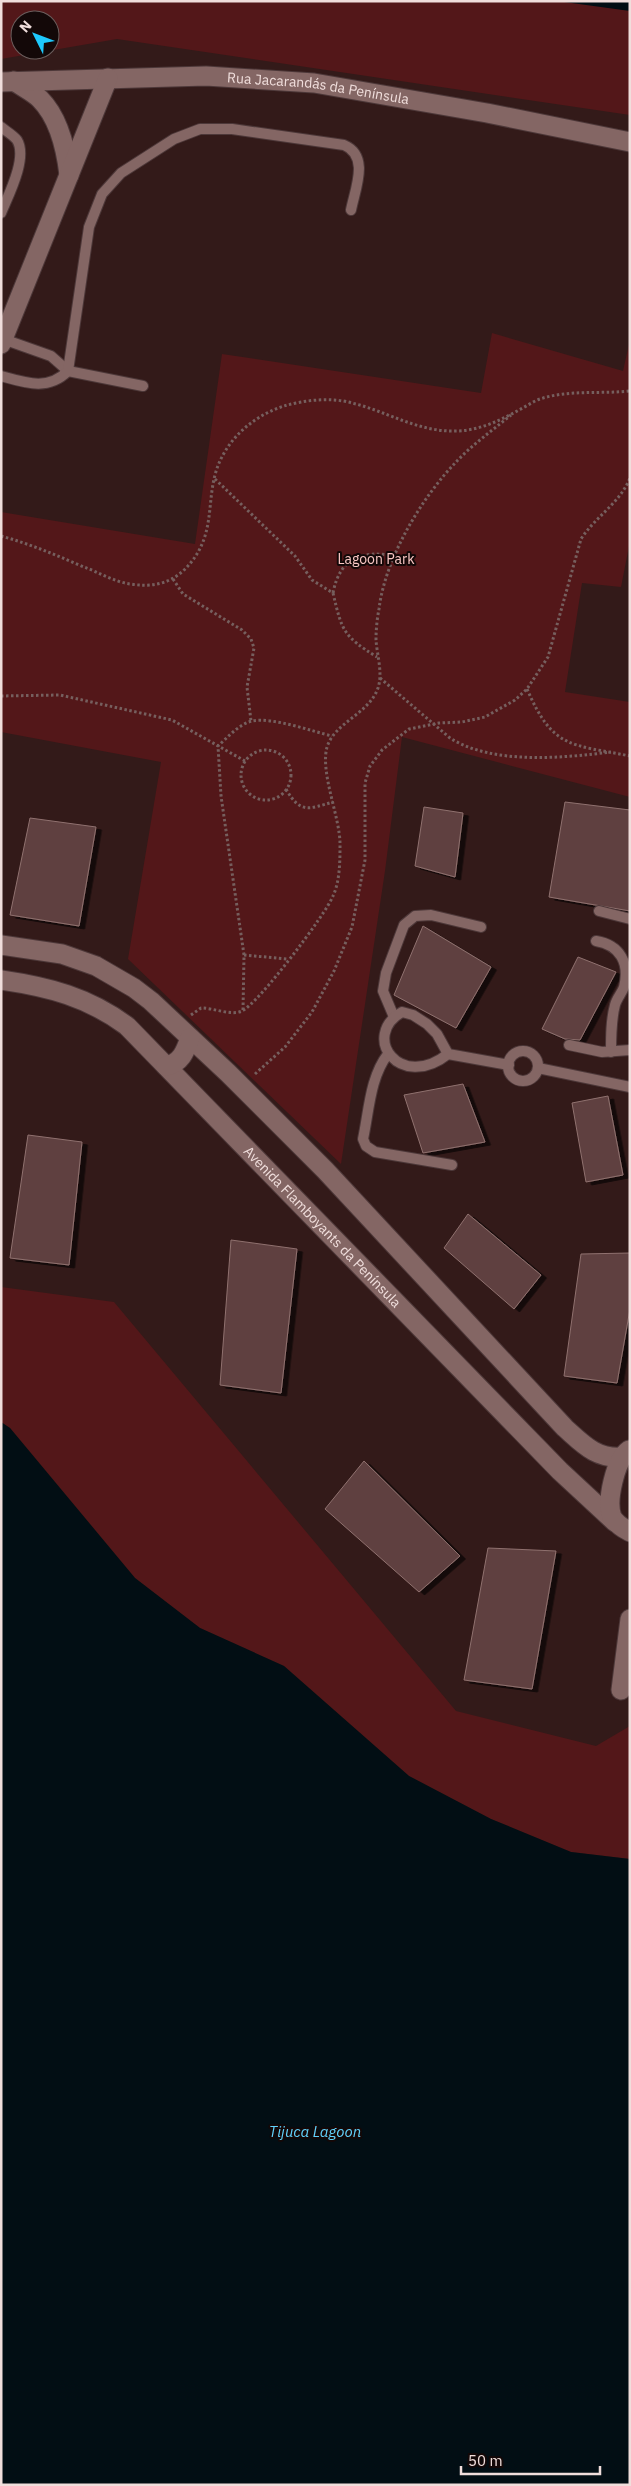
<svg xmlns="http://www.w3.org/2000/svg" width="631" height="2486" font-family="'IBM Plex Sans',sans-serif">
<defs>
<filter id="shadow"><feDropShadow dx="5.5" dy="3" stdDeviation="0" flood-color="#0009"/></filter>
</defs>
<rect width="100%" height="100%" fill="#331a19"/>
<g fill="#531719" fill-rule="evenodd">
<path d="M1 1H579L630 9V115L117 39 1 59ZM20 20H50V50H20Z"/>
<polygon points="492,333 623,371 630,340 630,541 621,587 582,583 565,692 630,702 630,797 402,737 385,871 341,1164 128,959 161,762 1,732 1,512 195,544 222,354 481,393"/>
<polygon points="1,1287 114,1302 456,1711 596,1746 630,1726 630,1859 571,1852 491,1819 409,1776 284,1666 200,1628 135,1578 10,1428 1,1422"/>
</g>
<g fill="#020e14">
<polygon points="557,1 630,1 630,11"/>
<polygon points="1,1422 10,1428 135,1578 200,1628 284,1666 409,1776 491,1819 571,1852 630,1859 630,2485 1,2485"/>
</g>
<g fill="#5e4140" stroke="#90716f" filter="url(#shadow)">
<polygon points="565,802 630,810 630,911 549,897"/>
<polygon points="424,807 463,813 455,877 415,866"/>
<polygon points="30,818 96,827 79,926 10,915"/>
<polygon points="423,926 491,967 456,1028 394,995"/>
<polygon points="578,957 616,972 580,1040 565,1039 542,1029"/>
<polygon points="463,1084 485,1142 423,1153 404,1095"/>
<polygon points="608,1096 623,1175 586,1182 572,1103"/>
<polygon points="28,1135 82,1142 69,1265 10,1258"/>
<polygon points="468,1214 541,1275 514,1309 444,1248"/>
<polygon points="231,1240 297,1249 281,1393 220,1385"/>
<polygon points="630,1253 630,1309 617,1383 564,1376 581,1254"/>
<polygon points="364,1461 460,1556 419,1592 325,1509"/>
<polygon points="488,1548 556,1551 532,1689 464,1680"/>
</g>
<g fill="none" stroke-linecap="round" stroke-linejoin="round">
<g stroke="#4d3839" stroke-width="12">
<g id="service">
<path d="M1 127C6 131 13 135 17 140 28 158 8 196 1 213"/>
<polyline points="3,339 51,356 68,371 143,386"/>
<path d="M1 376C26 383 48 391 68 371L89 227 102 194 121 173 174 139 200 129H232L344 145C370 156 355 189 351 210"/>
<polyline points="599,911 630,919"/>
<path d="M596 941C620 945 630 963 624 987 622 993 617 998 615 1005 611 1020 611 1036 611 1052"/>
<polyline points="394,1017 383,991 386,973 404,925 415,916 431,915 481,927"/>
<polyline points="569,1045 602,1052 630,1050"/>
<circle cx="523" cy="1066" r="15"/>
<path d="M388 1054C370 1077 369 1111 363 1139L366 1146 375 1152 452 1165"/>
<path d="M448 1054C400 1092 360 1036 402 1012L413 1015 427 1024 437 1034 448 1054 509 1065"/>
<polyline points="538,1068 630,1087"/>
</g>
</g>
<g stroke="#4d3839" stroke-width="21">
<g id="minor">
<path d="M14 81C22 87 33 92 40 99 59 118 66 149 69 175"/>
<path id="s1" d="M1 82 206 76 314 83 487 113 630 142"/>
<polyline points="1,344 108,78"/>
<path d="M1 945 62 954 96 966 134 988 151 1001 228 1073 325 1170 565 1428C583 1444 596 1459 622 1457"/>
<path id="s2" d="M1 980C49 987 88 997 127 1026L560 1471 615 1522"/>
<path d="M166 1066C181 1063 185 1052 190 1038"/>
<path d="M629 1450C615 1460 606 1501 612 1517 616 1524 623 1528 630 1532"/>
<polyline points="621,1690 630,1619"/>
</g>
</g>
<g stroke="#765f5e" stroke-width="3" stroke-dasharray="2.5 2.5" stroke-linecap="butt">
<path d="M215 479 295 556 312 580 333 593C342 631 343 636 377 657"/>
<path d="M1 536C30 544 56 555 84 567 98 572 115 582 130 584 150 587 167 585 183 571 222 534 201 494 223 455 236 431 259 414 284 406 304 400 332 397 352 403 386 411 418 432 455 431 478 431 499 421 519 410 527 406 535 400 543 398 571 390 600 394 630 391"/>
<polyline points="173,579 183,594 242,630 251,639 254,648 247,687 251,721"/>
<path d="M333 593C340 557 362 550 395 556"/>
<path d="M380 678 450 738C493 765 562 758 611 752"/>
<path d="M527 689C553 749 570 744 630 756"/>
<polyline points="1,696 60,695 172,720 245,761"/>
<circle cx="266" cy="775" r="25"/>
<path d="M286 789C300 814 309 809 333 802"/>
<polyline points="244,955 287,959"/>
<path d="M243 1010 244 955 221 796 218 746C227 738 239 724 252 721 273 717 311 731 332 736"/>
<path d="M191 1015 201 1008C214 1008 231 1016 242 1011 258 1004 326 914 333 896 340 881 340 861 340 844 340 817 320 773 327 747 335 722 369 714 378 688 383 673 377 655 376 640 376 630 377 619 379 609 385 559 421 498 457 461 473 444 493 430 511 415"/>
<path d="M255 1074 285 1047 312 1012 334 971 352 927 365 860V783L370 766 382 750 409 729 439 723 462 722 485 717 515 700 527 689 548 657 581 539C595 517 620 503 630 478"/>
</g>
<use href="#service" stroke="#846664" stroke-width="10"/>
<use href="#minor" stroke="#846664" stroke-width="19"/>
</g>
<g text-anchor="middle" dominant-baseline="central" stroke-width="4" stroke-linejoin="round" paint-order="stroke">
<g font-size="14" fill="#f0dedc" stroke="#130808">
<text stroke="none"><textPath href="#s1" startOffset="318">Rua Jacarandás da Península</textPath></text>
<text stroke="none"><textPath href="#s2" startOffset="416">Avenida Flamboyants da Península</textPath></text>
</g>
<g font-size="14" fill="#fac7c4" stroke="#130808">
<text x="376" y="559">Lagoon Park</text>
</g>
<g font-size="15" font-style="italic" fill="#61d1fb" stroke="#130808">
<text x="315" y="2131">Tijuca Lagoon</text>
</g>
</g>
<rect width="631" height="2486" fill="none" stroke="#f0dedc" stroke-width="5"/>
<g transform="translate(35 35) rotate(312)"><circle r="24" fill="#130808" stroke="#6b5e5d"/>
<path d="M0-4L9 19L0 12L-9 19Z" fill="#1ec9fd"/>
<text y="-8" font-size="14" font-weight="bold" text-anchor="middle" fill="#f0dedc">N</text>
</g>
<path d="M461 2466v8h139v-8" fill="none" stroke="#f0dedc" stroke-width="2.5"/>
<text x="468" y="2466" font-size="15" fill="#f0dedc" stroke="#130808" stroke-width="4" paint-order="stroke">50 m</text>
</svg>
